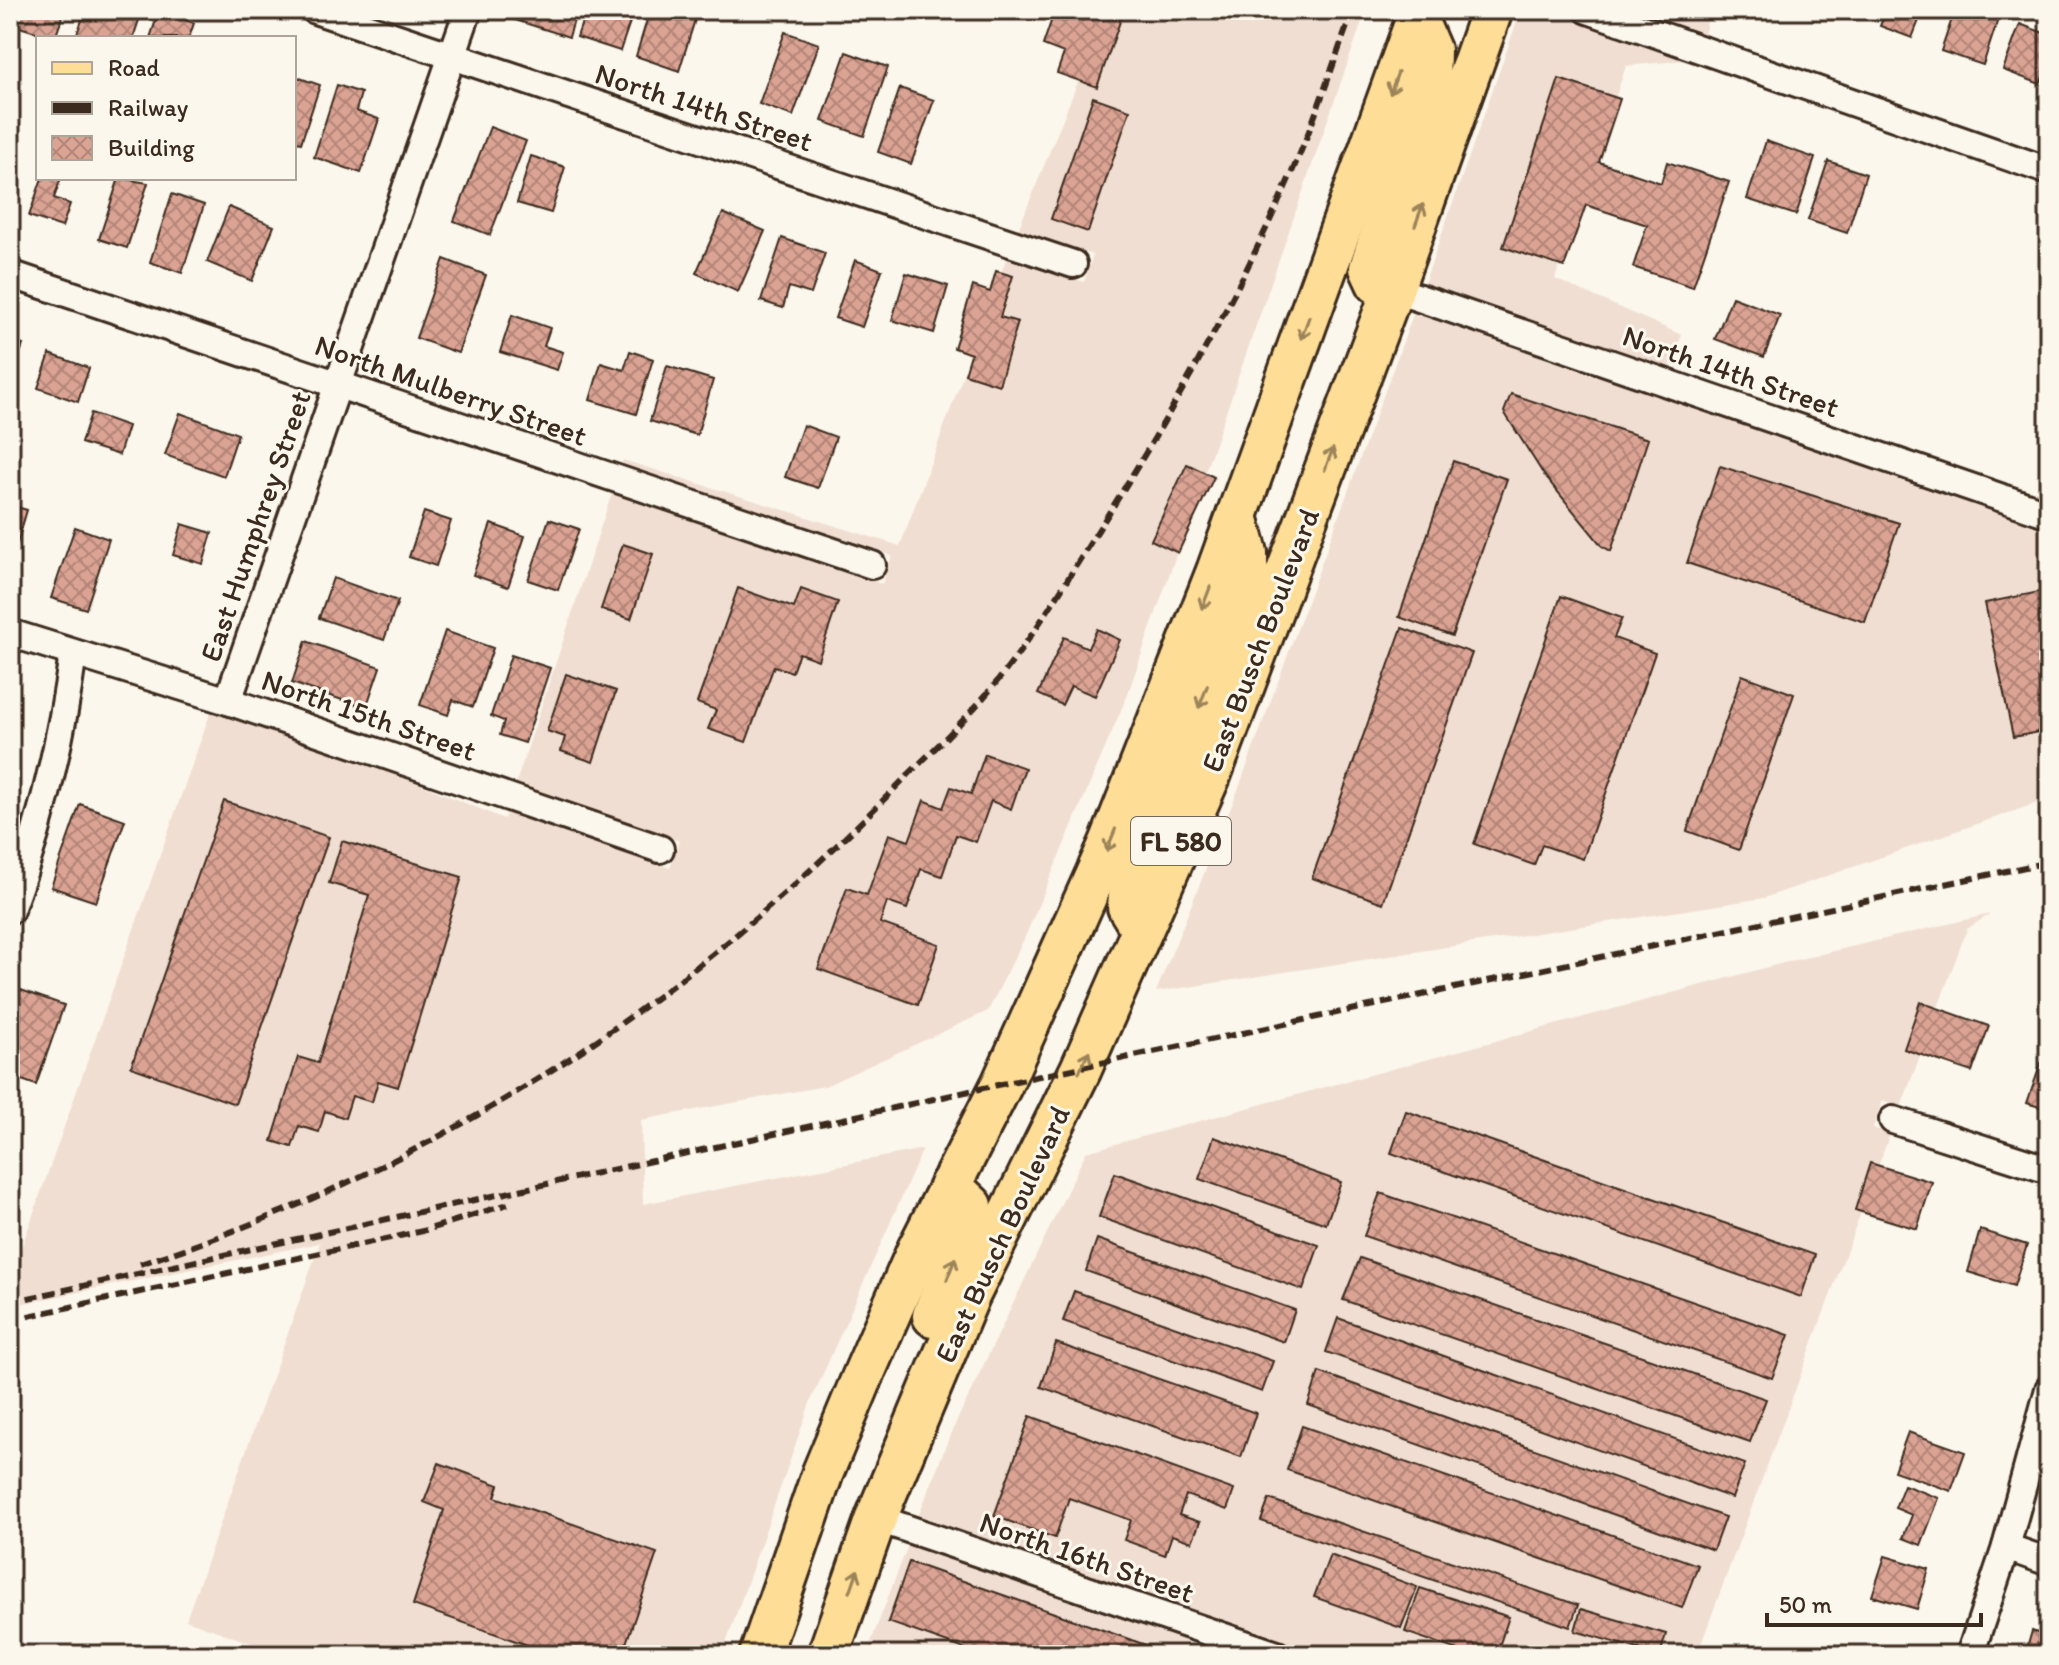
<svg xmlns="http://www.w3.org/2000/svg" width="2059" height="1665" font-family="Itim,sans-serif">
<defs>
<pattern id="building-cross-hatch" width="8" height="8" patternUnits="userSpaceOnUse" patternTransform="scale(2)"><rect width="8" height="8" fill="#dba394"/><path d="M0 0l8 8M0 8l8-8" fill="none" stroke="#b38578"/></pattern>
</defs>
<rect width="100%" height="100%" fill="#fbf7ec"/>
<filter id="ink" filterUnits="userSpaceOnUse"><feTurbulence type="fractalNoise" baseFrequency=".0125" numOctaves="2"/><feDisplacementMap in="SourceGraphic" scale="16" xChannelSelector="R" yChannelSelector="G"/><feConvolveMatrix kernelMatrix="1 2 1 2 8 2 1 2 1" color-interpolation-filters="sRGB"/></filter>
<g filter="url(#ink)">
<g fill="#f1ded2">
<polygon points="1107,10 1356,10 1365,13 1127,696 1025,937 988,1011 825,1086 641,1120 643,1204 923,1149 810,1403 722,1655 285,1655 186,1620 320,1243 10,1306 10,1280 211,711 376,766 504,819 507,811 670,868 679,841 516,783 612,493 882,584 892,556 621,466 623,460 900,546 1007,257 1084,282 1093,255 1018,230"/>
<polygon points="1521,10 1543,10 1687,60 1626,66 1555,279 1682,335 1669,369 1424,284"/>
<polygon points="1632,10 1710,10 1704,35"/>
<polygon points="1414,312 2049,530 2049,799 1764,898 1156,992 1238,790"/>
<polygon points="1990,914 1967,929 1901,1107 1882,1101 1873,1128 1890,1134 1697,1655 1323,1655 918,1517 950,1435 1086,1152 1783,963"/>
<polygon points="908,1545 1189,1641 1185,1651 1183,1655 866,1655"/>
</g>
<g fill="url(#building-cross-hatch)" stroke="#3b2a1e" stroke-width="2">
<polygon points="14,10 65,10 55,38 10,24"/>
<polygon points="86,10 119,10 140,17 133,38 76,36"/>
<polygon points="508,10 577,10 569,37 506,17"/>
<polygon points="586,10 634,10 620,51 577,37"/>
<polygon points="650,10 698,10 679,71 636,56"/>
<polygon points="1055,10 1124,10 1097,87 1057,73 1064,53 1043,45"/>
<polygon points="1886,10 1923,10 1912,38 1880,26"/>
<polygon points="1955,10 1973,10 1998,19 1983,65 1941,51"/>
<polygon points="159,11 194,23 189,38 150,38"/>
<polygon points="2020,24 2049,35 2049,61 2040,84 2003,70"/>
<polygon points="785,32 819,44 793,116 759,104"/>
<polygon points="846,52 888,67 864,136 822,121"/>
<polygon points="294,76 320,85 301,143 294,141"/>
<polygon points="1559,79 1620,99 1599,162 1661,183 1667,162 1729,182 1693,287 1633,267 1647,225 1586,205 1564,267 1503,247"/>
<polygon points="337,85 361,93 356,111 379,119 361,173 314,157"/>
<polygon points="900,88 934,100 911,164 878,152"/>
<polygon points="1093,97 1130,110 1088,232 1051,219"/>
<polygon points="490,127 526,141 490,235 454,221"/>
<polygon points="1766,141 1815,158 1796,215 1747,199"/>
<polygon points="531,156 565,167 551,213 517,203"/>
<polygon points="1828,161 1866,174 1847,233 1808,220"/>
<polygon points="42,178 61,178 54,198 70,204 62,227 29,216"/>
<polygon points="119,178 148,183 127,248 99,239"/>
<polygon points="172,194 204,205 182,273 150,262"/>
<polygon points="229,207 274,226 252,281 207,262"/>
<polygon points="723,213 765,231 738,292 696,273"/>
<polygon points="782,238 825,253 811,294 789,287 783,308 761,301"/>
<polygon points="444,259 486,275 458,353 416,338"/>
<polygon points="855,260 882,270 862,327 835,318"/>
<polygon points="996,271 1013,276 1000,317 1018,322 999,385 965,374 971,354 954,348 973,286 990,292"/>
<polygon points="906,273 948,286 934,333 892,320"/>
<polygon points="1732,297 1780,315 1764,357 1715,339"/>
<polygon points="512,315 550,328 544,346 563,352 557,370 500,352"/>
<polygon points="10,341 23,345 10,382"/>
<polygon points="630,351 653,359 636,414 590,400 601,363 624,370"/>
<polygon points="50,354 89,368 78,402 38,388"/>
<polygon points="667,366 713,380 697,435 650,421"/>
<polygon points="1511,394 1648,439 1611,551 1602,546 1544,475 1504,412"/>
<polygon points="91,413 128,426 119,455 81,443"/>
<polygon points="180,413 238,434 224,476 165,455"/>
<polygon points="803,425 836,437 818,488 785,477"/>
<polygon points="1453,461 1507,479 1452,636 1399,617"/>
<polygon points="1187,464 1214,477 1178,553 1151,540"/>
<polygon points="1720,466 1899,523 1865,622 1687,563"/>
<polygon points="10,505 27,510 10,568"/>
<polygon points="424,512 451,521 436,566 409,557"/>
<polygon points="549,519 579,529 558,590 528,580"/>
<polygon points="182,524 212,533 203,564 173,555"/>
<polygon points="491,524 525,536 508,587 473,575"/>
<polygon points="75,527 109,539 86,609 51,598"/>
<polygon points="623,544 653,554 631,619 601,609"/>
<polygon points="333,578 398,601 384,640 319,618"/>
<polygon points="738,588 794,608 801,589 838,602 818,660 799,653 792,672 774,666 746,742 708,729 716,710 697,703"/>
<polygon points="2049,590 2049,730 2013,737 1985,603"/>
<polygon points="1561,596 1622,618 1614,638 1655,653 1583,859 1542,845 1534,865 1474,844"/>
<polygon points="1402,628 1472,653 1383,903 1312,878"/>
<polygon points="1097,629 1120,640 1095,696 1071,686 1062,705 1038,694 1064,637 1088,648"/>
<polygon points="445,631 493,648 473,707 453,700 448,715 420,705"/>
<polygon points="306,641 380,667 366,708 292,683"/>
<polygon points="511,655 550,668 525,743 500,735 504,721 491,716"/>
<polygon points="566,674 616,691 593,762 561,751 565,737 547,731"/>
<polygon points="1742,675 1794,694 1739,850 1687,831"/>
<polygon points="985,754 1025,768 1011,809 991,801 976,842 956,835 942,876 921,869 907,909 887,902 880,923 939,944 918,1005 818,969 847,888 867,895 889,834 909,841 924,800 943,808 951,787 971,794"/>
<polygon points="224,801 329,837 235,1104 131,1067"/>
<polygon points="80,804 125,820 96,902 51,887"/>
<polygon points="342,841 462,877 398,1087 378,1081 372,1102 352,1096 345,1118 325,1111 319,1132 299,1126 292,1147 272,1141 298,1057 318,1063 369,895 329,883"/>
<polygon points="18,989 64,1005 36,1085 10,1076 10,1013"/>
<polygon points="1920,1002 1989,1026 1972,1072 1904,1049"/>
<polygon points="2041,1063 2049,1066 2049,1110 2027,1103"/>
<polygon points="1406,1111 1815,1255 1801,1297 1391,1153"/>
<polygon points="1214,1137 1341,1182 1326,1224 1199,1179"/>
<polygon points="1870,1163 1932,1182 1917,1229 1855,1210"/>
<polygon points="1115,1173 1319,1245 1303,1290 1099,1217"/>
<polygon points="1380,1193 1789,1335 1772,1378 1364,1236"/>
<polygon points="1980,1230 2027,1245 2014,1286 1968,1272"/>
<polygon points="1097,1239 1295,1310 1284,1342 1086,1271"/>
<polygon points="1360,1258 1766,1399 1750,1442 1343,1300"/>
<polygon points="1074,1291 1273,1361 1262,1392 1063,1321"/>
<polygon points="1338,1318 1745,1464 1732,1498 1326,1352"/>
<polygon points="1056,1343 1256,1413 1241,1457 1041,1387"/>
<polygon points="1319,1372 1725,1517 1713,1550 1308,1405"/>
<polygon points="1030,1416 1234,1490 1227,1510 1186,1495 1179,1515 1200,1522 1192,1542 1172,1535 1165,1555 1124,1540 1131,1520 1069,1498 1055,1538 994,1516"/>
<polygon points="1302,1426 1698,1565 1682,1608 1287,1470"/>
<polygon points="1908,1432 1965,1452 1951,1491 1894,1471"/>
<polygon points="439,1463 499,1485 495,1497 657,1553 622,1655 556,1655 413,1605 444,1510 424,1502"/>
<polygon points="1904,1485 1939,1498 1921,1545 1903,1538 1912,1515 1895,1508"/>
<polygon points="1269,1499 1578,1605 1570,1627 1261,1521"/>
<polygon points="1330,1555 1417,1587 1401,1628 1314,1597"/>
<polygon points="1885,1556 1929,1569 1917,1609 1872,1596"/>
<polygon points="909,1562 1160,1650 1159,1655 982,1655 888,1622"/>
<polygon points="1420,1588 1509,1617 1496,1655 1472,1655 1405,1632"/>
<polygon points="1581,1609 1666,1634 1660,1655 1575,1631"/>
<polygon points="2032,1631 2049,1637 2049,1655 2025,1655"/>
</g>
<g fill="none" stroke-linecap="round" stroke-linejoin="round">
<g stroke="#3b2a1e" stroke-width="32">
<g id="street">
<polyline points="315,10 1073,264"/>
<polyline points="1588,10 2049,171"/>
<polyline points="10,274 872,565"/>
<polyline points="1393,289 2049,514"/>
<polyline points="10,633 228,701 660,849"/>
<polyline points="228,701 468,10"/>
<path d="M10 910C41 827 61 742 73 654"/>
<polyline points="1893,1120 2049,1170"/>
<polyline points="876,1518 1277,1655"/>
<polyline points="2006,1547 2049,1562"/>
<polyline points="1970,1655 2006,1547 2049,1389"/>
</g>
</g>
<g stroke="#3b2a1e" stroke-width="46">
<g id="primary">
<polyline points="1393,289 1377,283 1370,268 1429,84 1430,50 1417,20"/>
<polyline points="1142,930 1128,907 1130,886 1247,579 1247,553 1237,516"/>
<polyline points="933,1316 972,1215 972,1206 950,1185"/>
<polyline points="760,1655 823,1472 865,1371 918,1249 1002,1084 1110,843 1217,571 1420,10"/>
<polyline points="828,1655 876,1518 969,1296 1081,1069 1210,776 1393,289 1492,10"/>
</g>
</g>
<use href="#street" stroke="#fbf7ec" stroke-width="26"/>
<use href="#primary" stroke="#fedd96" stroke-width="40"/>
<g stroke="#3b2a1e" stroke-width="6" stroke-dasharray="12 6" stroke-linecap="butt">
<path d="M140 1264C439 1167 683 1006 901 782 929 754 958 727 984 697 1026 650 1068 578 1102 524 1173 411 1238 295 1292 172 1315 120 1333 64 1353 10"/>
<polyline points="10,1302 1002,1084 2049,862"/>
<polyline points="10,1320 423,1231 508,1204"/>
</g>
</g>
<defs><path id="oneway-shaft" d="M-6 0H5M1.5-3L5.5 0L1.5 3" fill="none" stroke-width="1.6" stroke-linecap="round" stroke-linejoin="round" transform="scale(2)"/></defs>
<g stroke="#9c845a">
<use href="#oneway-shaft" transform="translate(1394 83) rotate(110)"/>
<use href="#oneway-shaft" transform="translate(1419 215) rotate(-70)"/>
<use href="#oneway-shaft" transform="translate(1305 328) rotate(110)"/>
<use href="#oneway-shaft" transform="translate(1329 459) rotate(-69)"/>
<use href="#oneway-shaft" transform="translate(1206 598) rotate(111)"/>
<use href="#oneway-shaft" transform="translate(1203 697) rotate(111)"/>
<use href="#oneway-shaft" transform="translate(1111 840) rotate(112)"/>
<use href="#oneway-shaft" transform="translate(1084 1062) rotate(-65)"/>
<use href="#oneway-shaft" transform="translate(951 1269) rotate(-69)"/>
<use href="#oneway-shaft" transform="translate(854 1581) rotate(-71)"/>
</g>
</g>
<g text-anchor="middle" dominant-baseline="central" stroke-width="6" stroke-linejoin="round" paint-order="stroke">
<rect fill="#fbf7ec" stroke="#75685c" stroke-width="2" x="1131" y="817" width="100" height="48" rx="6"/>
<g font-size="28" font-weight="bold" fill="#3b2a1e">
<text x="1181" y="841">FL 580</text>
</g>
<g font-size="30" fill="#3b2a1e" stroke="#fbf7ec">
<text transform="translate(704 107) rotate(18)">North 14th Street</text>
<text transform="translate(1731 371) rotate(19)">North 14th Street</text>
<text transform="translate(451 390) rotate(19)">North Mulberry Street</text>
<text transform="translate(255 526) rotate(-71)">East Humphrey Street</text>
<text transform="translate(1260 640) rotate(-69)">East Busch Boulevard</text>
<text transform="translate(369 715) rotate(19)">North 15th Street</text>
<text transform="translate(1002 1234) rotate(-65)">East Busch Boulevard</text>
<text transform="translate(1087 1557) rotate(19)">North 16th Street</text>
</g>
</g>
<rect width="2059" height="1665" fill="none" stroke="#fbf7ec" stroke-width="40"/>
<rect x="20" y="20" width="2019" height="1625" fill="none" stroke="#3b2a1e" stroke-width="3" filter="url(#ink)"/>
<rect x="36" y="36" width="260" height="144" fill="#fbf7ec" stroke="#aea59a" stroke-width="2"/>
<rect x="52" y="62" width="40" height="12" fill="#fedd96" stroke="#aea59a" stroke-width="2"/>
<text x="108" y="76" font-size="24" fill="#3b2a1e">Road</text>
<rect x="52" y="102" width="40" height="12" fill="#3b2a1e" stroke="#aea59a" stroke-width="2"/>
<text x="108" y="116" font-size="24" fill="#3b2a1e">Railway</text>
<rect x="52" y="136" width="40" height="24" fill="url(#building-cross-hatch)" stroke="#aea59a" stroke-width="2"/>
<text x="108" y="156" font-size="24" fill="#3b2a1e">Building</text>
<path d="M1767 1613v12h214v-12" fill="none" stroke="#3b2a1e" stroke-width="4"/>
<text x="1779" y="1613" font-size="24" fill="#3b2a1e" stroke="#fbf7ec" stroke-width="6" paint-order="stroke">50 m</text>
</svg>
